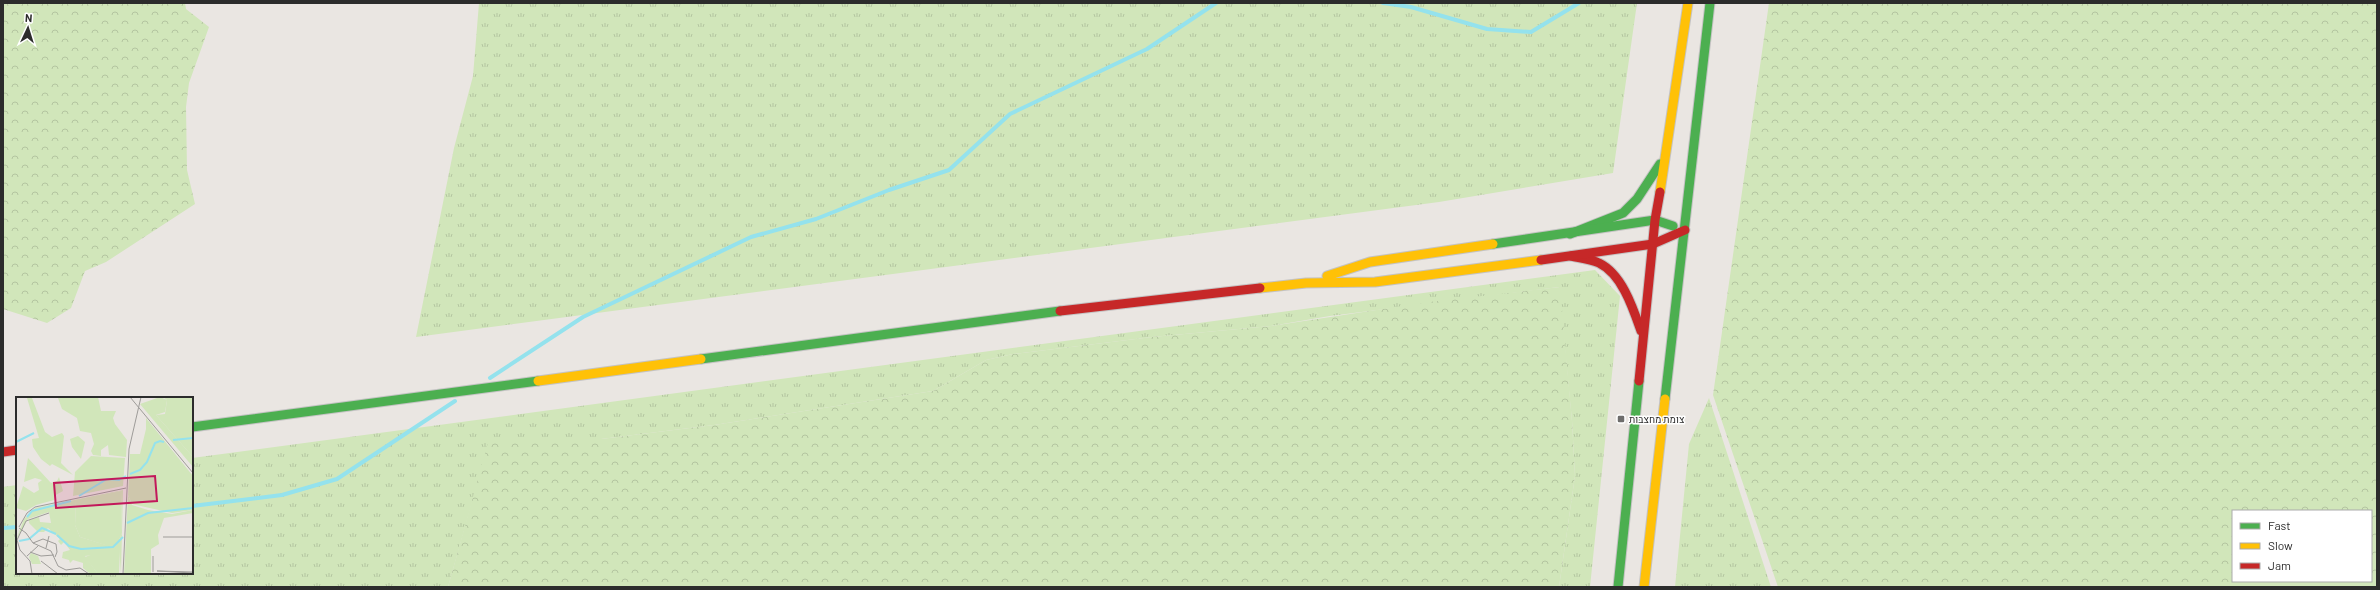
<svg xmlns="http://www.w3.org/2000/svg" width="2380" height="590" font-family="Barlow,Heebo,sans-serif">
<defs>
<pattern id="grass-tufts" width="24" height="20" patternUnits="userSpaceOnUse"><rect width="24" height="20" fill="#d1e6ba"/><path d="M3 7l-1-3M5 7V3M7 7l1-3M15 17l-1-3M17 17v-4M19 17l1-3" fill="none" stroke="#b4c5a0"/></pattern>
<pattern id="forest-crowns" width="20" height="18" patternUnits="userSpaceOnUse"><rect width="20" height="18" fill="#d1e6ba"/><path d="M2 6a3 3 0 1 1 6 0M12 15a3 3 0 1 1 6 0" fill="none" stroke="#b4c5a0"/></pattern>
</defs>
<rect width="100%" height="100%" fill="#eae6e2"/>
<g fill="url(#grass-tufts)">
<polygon points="479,3 1637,3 1613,173 1439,202 416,337 454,148 473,76"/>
<polygon points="1595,270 1620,296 1590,587 1559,587 1575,476 1572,421 1559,287 1330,316 1271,326 1152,337 1013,354 986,360 933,391 714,425 601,439 490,439 448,587 3,587 3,487 17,485 17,573 192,573 192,458"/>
<polygon points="1709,398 1771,587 1675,587 1689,444"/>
</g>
<g fill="url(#forest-crowns)" fill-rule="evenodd">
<polygon points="3,3 185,3 186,9 209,27 189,83 186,107 187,170 195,204 106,262 85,271 71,308 47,323 3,309"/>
<path d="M1769 3H2377V587H1778L1713 395ZM2233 511H2371V581H2233Z"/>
<polygon points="1560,287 1572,421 1575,476 1559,587 448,587 489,439 601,439 714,425 933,391 986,360 1013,354 1152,337 1271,326 1429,302"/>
</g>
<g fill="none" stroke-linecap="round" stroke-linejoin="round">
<g stroke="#94e2ed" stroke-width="4">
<polyline points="1383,3 1411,7 1487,29 1531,32 1579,3"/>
<polyline points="490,378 583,317 751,237 816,219 889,190 949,170 1010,114 1147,49 1216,3"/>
<polyline points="192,506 282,495 337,479 455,401"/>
<polyline points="3,528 17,527"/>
</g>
<g stroke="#c4c3c3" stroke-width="11">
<g id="fast">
<polyline points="1570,234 1623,213 1637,199 1660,164"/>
<polyline points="1493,244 1655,220 1673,226"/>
<polyline points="701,359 1060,311"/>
<polyline points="1665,399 1710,3"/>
<polyline points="192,427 538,381"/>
<polyline points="1618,587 1639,381"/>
</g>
</g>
<g stroke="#c4c3c3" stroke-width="11">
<g id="slow">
<polyline points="1660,192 1688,3"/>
<polyline points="1327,276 1370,262 1493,244"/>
<polyline points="1260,288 1306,283 1375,282 1541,260"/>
<polyline points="538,381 701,359"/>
<polyline points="1644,587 1665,399"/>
</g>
</g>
<g stroke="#c4c3c3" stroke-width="11">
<g id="jam">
<path d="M1571 256C1580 258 1590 259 1599 263 1622 274 1633 308 1641 331"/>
<polyline points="1541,260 1653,244 1685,230"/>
<polyline points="1060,311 1260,288"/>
<polyline points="1639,381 1655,220 1660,192"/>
<polyline points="3,452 17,450"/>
</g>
</g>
<use href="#fast" stroke="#4caf50" stroke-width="9"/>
<use href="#slow" stroke="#ffc107" stroke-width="9"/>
<use href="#jam" stroke="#c62828" stroke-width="9"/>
</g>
<rect fill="#6e6d6c" stroke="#fff" stroke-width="1.5" x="1617" y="415" width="8" height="8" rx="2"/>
<g text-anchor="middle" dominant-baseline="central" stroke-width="3" stroke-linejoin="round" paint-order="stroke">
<g font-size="10" fill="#2c2c2c" stroke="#fff" text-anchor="start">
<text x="1629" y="419">צומת מחצבות</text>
</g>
</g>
<g transform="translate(16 397)">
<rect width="177" height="177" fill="#eae6e2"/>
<path d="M144 0 151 3 149 15 140 18 177 60V70L124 7ZM75 59 109 61 107 89 57 99 59 75ZM107 93 105 177 103 150H77V158L69 159 82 177 73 176 67 171V166L57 163 54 166 53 163 46 161 47 155 54 153 48 145 45 148 42 144 44 142 32 131 28 135H22L13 126V123L23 120 24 125 35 126 33 115 12 122 0 143 8 122 19 111ZM105 94 106 136 102 145 90 148 64 140 59 128 60 104ZM112 98 116 108 132 113 156 117 177 113V116L148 121 142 138 143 147 135 152V176L138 177H108ZM15 156 22 159 25 167H16L13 160Z" fill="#d1e6ba" fill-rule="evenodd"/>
<path d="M44 0H82L85 14H100L97 21 99 27 111 43 110 60 93 58 92 48 85 53V59L77 58 75 54 78 47 75 36 64 34 61 21 46 12 42 1ZM147 0H177V60L140 18 149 17 151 3ZM11 1H16L29 35 36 40 46 36 48 39 45 66 57 78 36 67 34 69 25 62 17 50 16 42 23 41ZM130 21 177 79V113L156 116 116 107 112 98 114 57H124L130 32ZM62 39 69 45 65 62 56 50 54 42ZM12 61 35 86 41 84 43 80 47 94 38 99V103L20 108 10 114 0 111 7 89 18 96 23 93 22 86 26 83 19 81 8 85ZM105 94 106 136 102 145 98 148H89L64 140 59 128 60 103ZM77 150H104L103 177H82L69 160 77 157Z" fill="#d1e6ba"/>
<path fill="none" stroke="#94e2ed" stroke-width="2" d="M157 43 177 41M0 45 18 36M114 77 124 73 131 65 139 46 144 44 148 45M63 99 91 82 103 83 110 79M11 120 16 114 55 104M111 126 132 116 177 111M41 138 53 149 65 152 97 150 107 140M3 144 13 142 26 131 40 137"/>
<path fill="none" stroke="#9e9c99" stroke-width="1" d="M114 0 177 76M3 130 11 116 19 110 110 91M3 131 10 136 17 146 35 154 42 169 50 173 64 171 73 177M147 140H177M17 146 27 142 40 147 41 155 39 160M30 151 33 139M14 155 25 159 38 158M11 159 22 149M137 159V175M25 164 42 177M177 175 141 174 177 176M16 177 14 164 4 153 1 143 10 124 33 116M107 177 113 52 125 0"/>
<path fill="#c2185b" fill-opacity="0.15" stroke="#c2185b" stroke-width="2" d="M139 79 141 104 40 111 38 86Z"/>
<rect width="177" height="177" fill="none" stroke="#2c2c2c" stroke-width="2"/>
</g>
<rect width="2380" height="590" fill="none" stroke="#2c2c2c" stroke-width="8"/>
<rect x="2232" y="510" width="140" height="72" fill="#ffffff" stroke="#ababab"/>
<rect x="2240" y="523" width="20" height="6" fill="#4caf50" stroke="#ababab"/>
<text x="2268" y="530" font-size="12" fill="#2c2c2c">Fast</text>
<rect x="2240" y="543" width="20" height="6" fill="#ffc107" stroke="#ababab"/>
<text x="2268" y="550" font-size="12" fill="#2c2c2c">Slow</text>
<rect x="2240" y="563" width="20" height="6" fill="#c62828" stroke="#ababab"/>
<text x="2268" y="570" font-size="12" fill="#2c2c2c">Jam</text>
<g transform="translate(28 28) rotate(4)" stroke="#ffffff" stroke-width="3" paint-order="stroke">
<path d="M0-3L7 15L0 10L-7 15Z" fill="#2c2c2c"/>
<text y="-6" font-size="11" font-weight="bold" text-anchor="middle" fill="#2c2c2c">N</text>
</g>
</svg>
